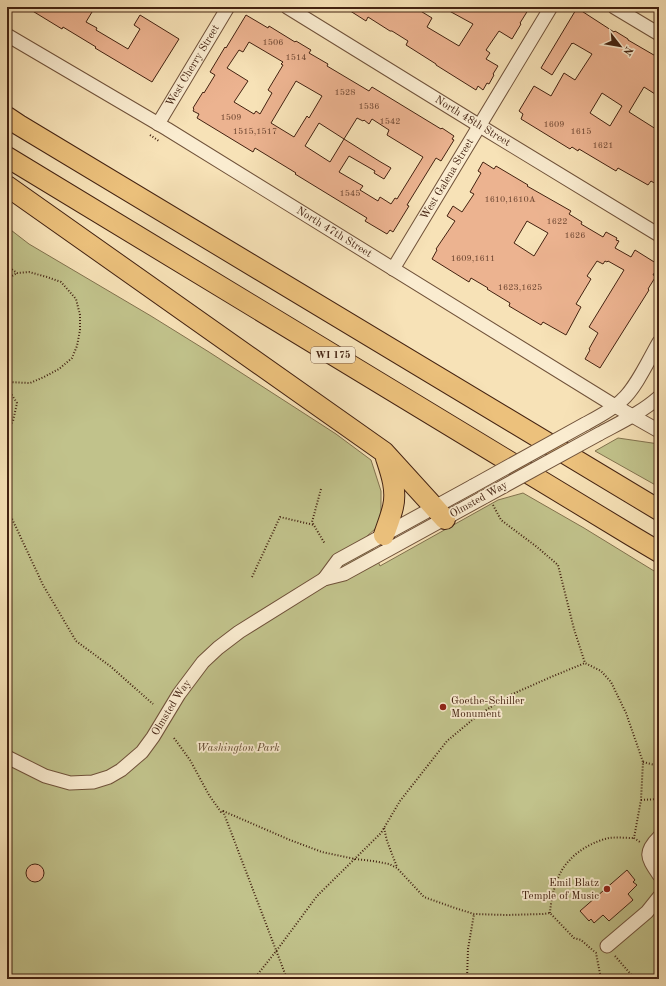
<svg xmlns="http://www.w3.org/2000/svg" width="666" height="986" font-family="'Old Standard TT',serif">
<rect width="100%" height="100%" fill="#f7e2b7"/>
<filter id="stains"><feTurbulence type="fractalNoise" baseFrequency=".005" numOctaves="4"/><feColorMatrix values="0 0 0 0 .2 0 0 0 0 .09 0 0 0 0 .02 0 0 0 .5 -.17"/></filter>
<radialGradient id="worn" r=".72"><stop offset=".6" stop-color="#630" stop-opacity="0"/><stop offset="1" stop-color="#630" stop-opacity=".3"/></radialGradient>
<g fill="#c1c28b" stroke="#82724e">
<polygon points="7,227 29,244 151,316 209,352 336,434 371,460 381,491 381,521 375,529 367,536 380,566 498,500 523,493 584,528 659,574 659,979 7,979"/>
<polygon points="618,438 659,444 659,487 595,451"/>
</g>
<g fill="#ecb390" stroke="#432211" fill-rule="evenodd">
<polygon points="26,7 95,7 86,22 97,28 96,30 128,49 140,29 134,25 140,15 179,39 152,82 95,48 96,47 63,27 62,29"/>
<polygon points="344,7 414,7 432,18 427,27 459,46 473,24 442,7 530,7 520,23 521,24 512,39 499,31 486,50 490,53 486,59 498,66 493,74 494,75 489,84 487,83 483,90 478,86 476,90 436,65 436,64 406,45 408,41 392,31 390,31 368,17 366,21"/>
<path d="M577 8 614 32 615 31 628 39V40L659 58V86L655 94 644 87 629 112 659 131V186L651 181 648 185 618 168 616 171 579 149 578 151 572 147 570 149 521 119 523 114 519 111 534 86 551 96 564 73 575 80 592 54 573 43 572 44V43L552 75 541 68ZM602 93 622 106 610 126 590 113Z"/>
<path d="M246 15 268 28 269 26 295 42 296 41 311 50 309 53 328 64 327 66 369 91 372 87 441 129 442 128 454 136 452 139 454 140 441 161 436 158 407 205 409 206 393 232 390 230 387 234 365 221 367 218 295 174 296 173 255 148 253 152 197 118 199 114 193 111 194 109 193 108 203 92 204 93 215 75 210 72 225 47 226 48ZM249 42 283 62 281 64 283 65 268 90 272 93 260 114 256 111 254 114 234 102 248 81 227 68 239 50 243 52ZM296 81 322 96 309 118 307 116 294 137 271 123ZM357 118 363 121 364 120 369 124 372 119 389 130 387 135 423 157 397 199 395 198 391 204 380 197 378 201 360 190 363 186 339 172 349 156 375 171 374 173 384 179 391 168 379 161 344 139 330 162 305 146 319 123 344 139Z"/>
<path d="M483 162 494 169 496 166 528 185 527 186 571 211 569 214 582 222 581 224 603 237 606 232 617 238 616 240 619 241 615 248 631 257 635 250 659 265 653 275 656 276 648 289 649 290 600 368 585 359 590 350 589 349 598 333 589 327 624 270 608 261 607 262 605 261 603 264 597 261 587 276 591 279 576 304 581 307 566 335 543 322 541 325 509 306 510 303 487 289 488 288 471 278 469 282 432 259 437 250 436 249 455 221 447 216 453 206 462 212 474 194 470 192 481 173 478 171ZM527 221 548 233 534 256 514 243Z"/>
<circle cx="35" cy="873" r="9"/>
<polygon points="627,870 635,880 633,882 637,885 628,894 633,900 609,921 603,915 594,923 591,919 589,921 580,911"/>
</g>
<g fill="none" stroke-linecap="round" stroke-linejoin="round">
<g stroke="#70523a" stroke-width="15">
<g id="minor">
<path id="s1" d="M287 7 480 126 659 235"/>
<polyline points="614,7 659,34"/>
<path id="s2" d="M7 35 167 129 615 406 659 431"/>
<path id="s3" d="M158 124 228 7"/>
<path id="s4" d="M393 269 551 7"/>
<path d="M585 424C598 417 612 410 622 400 636 388 649 359 659 342"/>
<path d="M599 434C619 423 641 413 659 397"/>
<polyline points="324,579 338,560 473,486"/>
<path id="s5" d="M7 757 45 776 70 783 93 782 109 777 121 770 142 752 153 737 179 694 203 662 218 648 239 632 324 579 344 574 486 496"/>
<path d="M659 837C643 853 648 858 659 875"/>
<polyline points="607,946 647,912 659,897"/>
</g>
</g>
<g stroke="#432211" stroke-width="22">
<g id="highway">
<polyline points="7,117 19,125 659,510"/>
<polyline points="7,157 632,536 659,552"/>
<polyline points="7,186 384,452 445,519"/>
<path d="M384 535C387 526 391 516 393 507 397 490 391 473 386 458"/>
</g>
</g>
<g stroke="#432211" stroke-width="2" stroke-dasharray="1 2" stroke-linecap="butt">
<polyline points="150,135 159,141"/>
<polyline points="7,266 17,273 29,272 47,277 61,282 76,299 80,315 80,330 77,346 72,358 59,369 44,377 30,383 7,382"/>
<polyline points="7,279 17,273"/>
<polyline points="7,387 10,392 17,403 13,421 7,429"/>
<polyline points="321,489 312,522 325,544"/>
<polyline points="493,505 501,520 537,547 558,565 574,629 585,663 601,671 611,682 626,713 643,762 641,800 634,838 640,842"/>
<polyline points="7,508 43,585 76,641 110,666 153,704"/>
<polyline points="252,577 280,517 314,525"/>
<polyline points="174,738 190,760 209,795 221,812 223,811 287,979"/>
<polyline points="643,762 659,766"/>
<polyline points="641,800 659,799"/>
<polyline points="223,811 290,840 322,852 355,859 373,861 389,864 397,868 424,897 458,909 474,914 506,915 543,914 550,913 574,938 581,940 596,953 601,979"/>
<polyline points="384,828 387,841 397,867"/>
<path d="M550 913C551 897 557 872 569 861 578 850 595 841 609 838 617 837 626 838 634 838"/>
<polyline points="615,956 635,979"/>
<polyline points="254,979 277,950 317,896 381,833 400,801 447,741 477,716 508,696 551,677 585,663"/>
<polyline points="467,979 468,949 474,914"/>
</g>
<use href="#minor" stroke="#faecd0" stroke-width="13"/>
<use href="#highway" stroke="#ecc17c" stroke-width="20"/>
<g stroke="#70523a" stroke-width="15" stroke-linecap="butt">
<g id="minor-bridge">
<polyline points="473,486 585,424"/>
<polyline points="486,496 599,434"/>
</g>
</g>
<use href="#minor-bridge" stroke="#faecd0" stroke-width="13"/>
</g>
<g fill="#8f2418" stroke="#faecd0" stroke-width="1.5">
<circle cx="443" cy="707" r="4"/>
<circle cx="607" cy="889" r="4"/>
</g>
<g text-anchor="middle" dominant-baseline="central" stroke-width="3.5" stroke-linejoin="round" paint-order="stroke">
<g font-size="9" fill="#6d4631">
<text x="273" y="42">1506</text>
<text x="296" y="57">1514</text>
<text x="345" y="92">1528</text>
<text x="369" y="106">1536</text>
<text x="231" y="117">1509</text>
<text x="390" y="121">1542</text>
<text x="554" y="124">1609</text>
<text x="255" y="131">1515,1517</text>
<text x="581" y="131">1615</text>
<text x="603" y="145">1621</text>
<text x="350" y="193">1545</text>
<text x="510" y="199">1610,1610A</text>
<text x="557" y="221">1622</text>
<text x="575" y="235">1626</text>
<text x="473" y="258">1609,1611</text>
<text x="520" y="287">1623,1625</text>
</g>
<rect fill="#faecd0" stroke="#7a5f4a" stroke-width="1" x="311" y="347" width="44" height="16" rx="3"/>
<g font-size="10" font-weight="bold" fill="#432211">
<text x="333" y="355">WI 175</text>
</g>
<g font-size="11" fill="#432211" stroke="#faecd0">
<text stroke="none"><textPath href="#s3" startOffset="68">West Cherry Street</textPath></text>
<text stroke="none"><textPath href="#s1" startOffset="218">North 48th Street</textPath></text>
<text stroke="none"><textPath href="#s4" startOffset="105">West Galena Street</textPath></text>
<text stroke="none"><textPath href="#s2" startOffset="382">North 47th Street</textPath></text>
<text transform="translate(479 500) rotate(-29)">Olmsted Way</text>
<text stroke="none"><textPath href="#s5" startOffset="203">Olmsted Way</textPath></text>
</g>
<g font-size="11" fill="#432211" stroke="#faecd0" text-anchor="start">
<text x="451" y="701">Goethe-Schiller<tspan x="451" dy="13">Monument</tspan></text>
<text x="599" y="883" text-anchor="end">Emil Blatz<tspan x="599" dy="13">Temple of Music</tspan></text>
</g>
<g font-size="11" font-style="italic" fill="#624a30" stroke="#faecd0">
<text x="238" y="748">Washington Park</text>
</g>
</g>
<rect width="666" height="986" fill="none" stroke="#f7e2b7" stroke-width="24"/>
<rect x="8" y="8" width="650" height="970" fill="none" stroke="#432211" stroke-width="2"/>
<rect x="12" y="12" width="642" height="962" fill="none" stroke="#432211"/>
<g transform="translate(620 46) rotate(121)" stroke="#faecd0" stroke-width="3" paint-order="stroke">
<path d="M0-3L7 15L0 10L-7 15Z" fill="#432211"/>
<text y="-6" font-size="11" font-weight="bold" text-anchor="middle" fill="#432211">N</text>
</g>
<rect width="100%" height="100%" filter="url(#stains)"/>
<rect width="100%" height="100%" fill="url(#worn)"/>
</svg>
